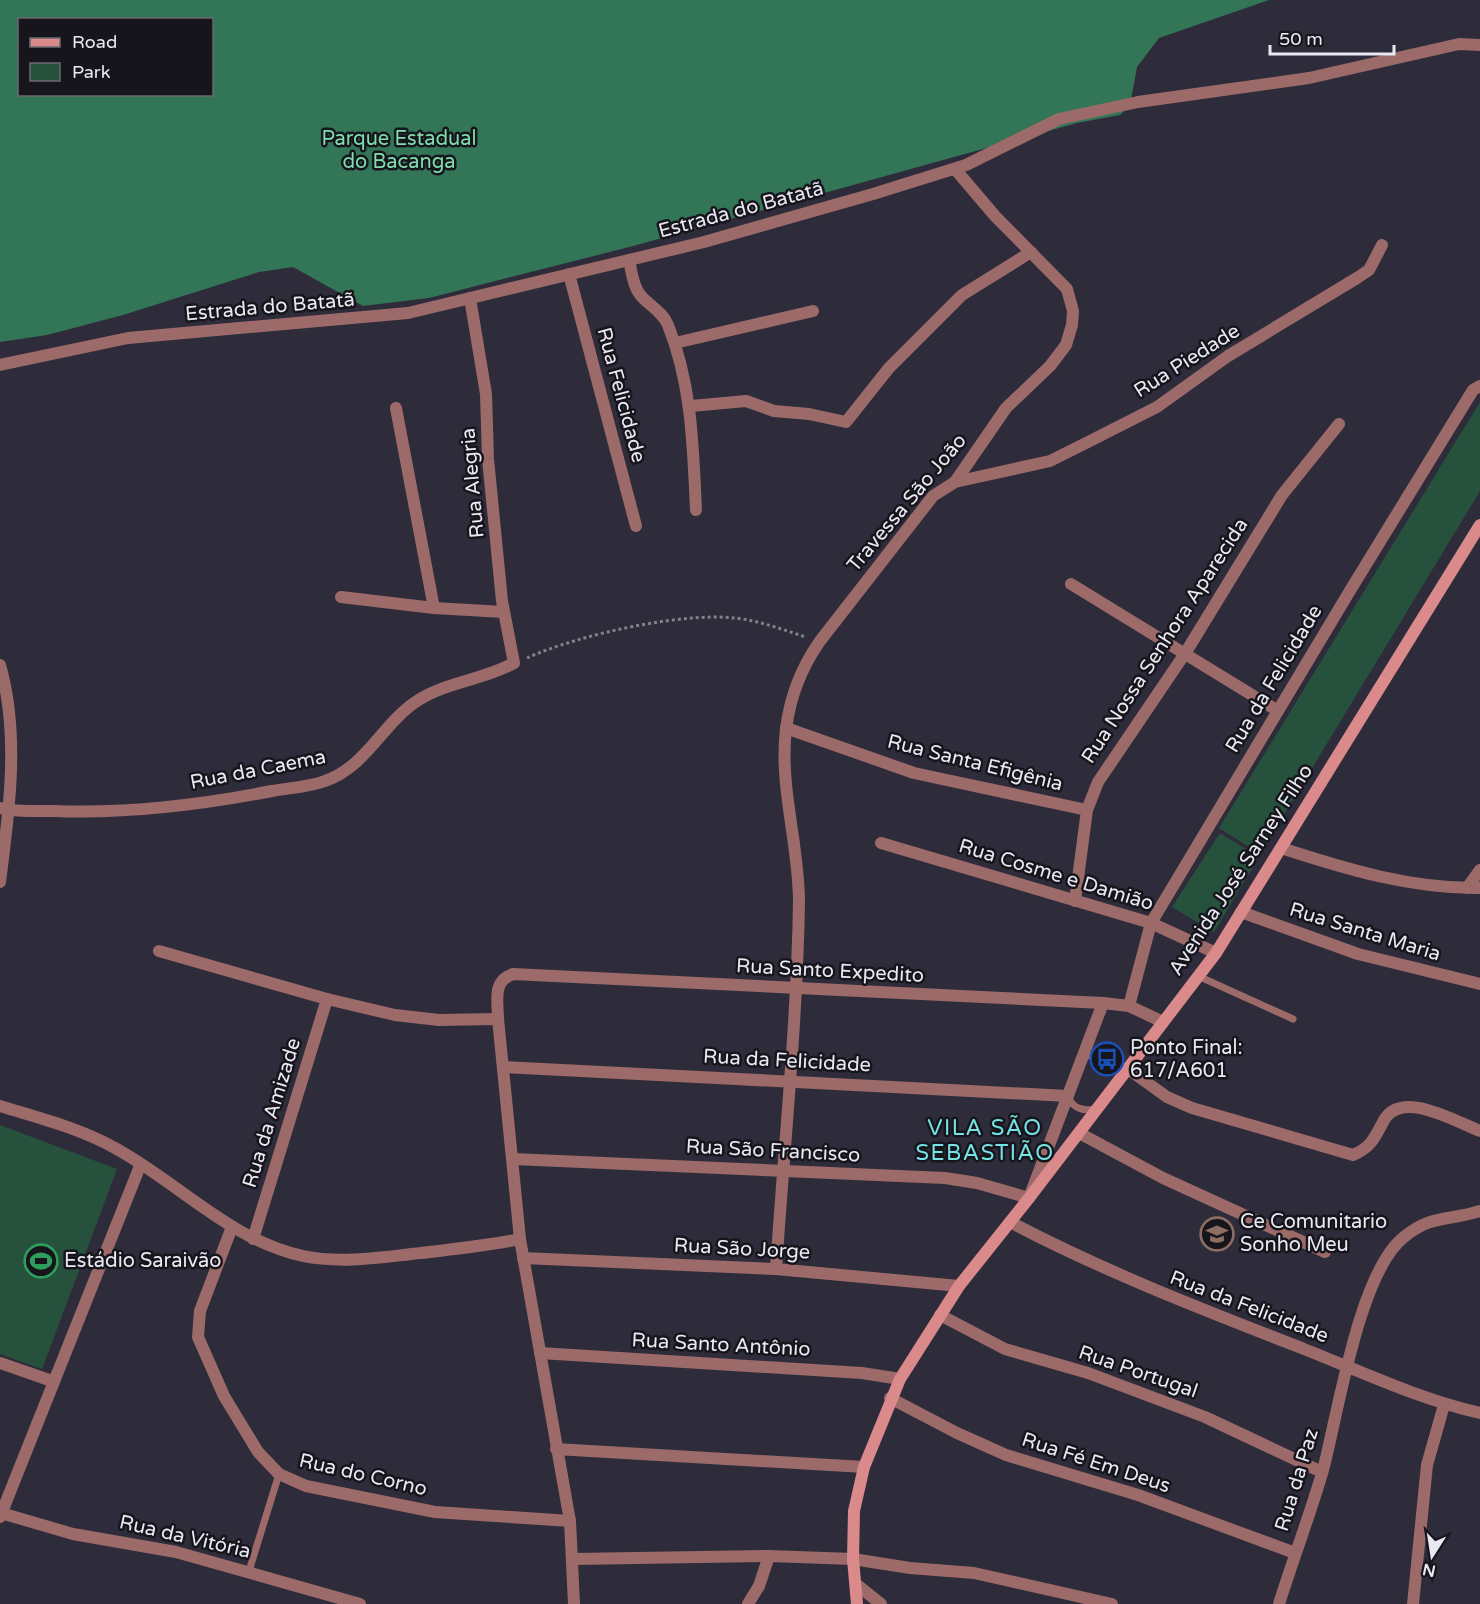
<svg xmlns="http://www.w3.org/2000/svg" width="1480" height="1604" font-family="'Varela Round',sans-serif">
<rect width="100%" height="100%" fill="#2e2c3a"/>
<g fill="#26523d">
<polygon points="1480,402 1480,491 1260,854 1219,828"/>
<polygon points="1220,833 1259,857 1214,932 1172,907"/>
<polygon points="0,1125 117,1169 42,1369 0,1354"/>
</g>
<path fill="#337557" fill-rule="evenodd" d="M0 0H1269L1159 38 1137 67 1130 105 1120 115 1077 123 633 246 429 298 363 306 293 267 259 272 123 315 47 335 0 342ZM20 20H212V94H20Z"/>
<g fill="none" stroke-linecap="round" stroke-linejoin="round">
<path stroke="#82818d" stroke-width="3" stroke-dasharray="3 3" stroke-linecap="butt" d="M527 658C577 635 694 608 748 620 768 624 787 631 806 637"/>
<g stroke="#9c6a69" stroke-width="7">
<polyline points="1198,976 1293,1019"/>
<path d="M1083 1057C1100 1052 1116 1061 1121 1077"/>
<path d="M1068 1096C1072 1109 1085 1112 1097 1108"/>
<polyline points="249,1571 279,1474"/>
</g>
<g stroke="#9c6a69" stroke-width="12">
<path d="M629 260C632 273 633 288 643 298 652 307 663 313 668 325 692 385 693 447 696 510"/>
<polyline points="569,274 636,526"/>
<polyline points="675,343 813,311"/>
<polyline points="0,365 128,338 408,313 704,242 873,194 966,165 1059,119 1138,102 1309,78 1459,44 1480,45"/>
<polyline points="691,406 746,401 774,411 809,414 846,422 889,368 962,295 1031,252"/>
<polyline points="396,408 434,608"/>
<polyline points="955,482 1050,461 1086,443 1157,407 1228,356 1357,278 1369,270 1382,245"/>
<polyline points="1071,584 1278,711"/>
<polyline points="341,597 434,608 504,612"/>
<path d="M0 665C20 735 9 812 0 882"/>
<polyline points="786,728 914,773 1087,810"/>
<path d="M0 808C17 812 36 811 54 811 127 814 200 805 272 791 289 788 309 787 325 781 366 767 383 723 417 701 445 682 484 680 514 663L502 601 488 459 486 394 470 298"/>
<polyline points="881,843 1151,923 1216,953"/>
<path d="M1281 848C1346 869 1411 889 1480 888"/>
<polyline points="1467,888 1480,870"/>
<polyline points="1075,901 1087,810 1098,782 1186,652 1282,495 1339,424"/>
<polyline points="1241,912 1358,954 1480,984"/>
<polyline points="159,951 327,999 395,1015 439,1020 498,1019"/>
<polyline points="1129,1006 1151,923 1351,589 1473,390 1480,386"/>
<polyline points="504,1067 1068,1096"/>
<path d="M1128 1069 1167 1097 1192 1108 1353 1155C1371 1147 1374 1139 1383 1122 1400 1088 1454 1121 1480 1131"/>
<path d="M0 1106C39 1118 79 1128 115 1148 179 1183 230 1240 303 1256 342 1264 382 1257 421 1253 454 1249 487 1246 520 1239"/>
<polyline points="1079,1133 1163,1178 1325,1252"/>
<polyline points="513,1159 945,1178 977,1183 1029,1198 1103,1003"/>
<path d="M1010 1222C1105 1272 1204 1310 1304 1349 1362 1372 1419 1399 1480 1413"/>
<polyline points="232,1227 200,1311 198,1337 224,1396 258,1452 279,1474 306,1486 435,1512 570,1521"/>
<polyline points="253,1239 327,999"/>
<polyline points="523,1258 776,1269 959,1286"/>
<path d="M776 1269C784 1147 797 1024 799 902 799 844 779 787 786 729 790 697 801 668 820 641L933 496 955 482 1006 408 1050 366 1066 345 1072 325 1073 311 1067 289 995 216 955 169"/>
<polyline points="940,1315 1005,1349 1088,1373 1205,1417 1322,1472"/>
<polyline points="540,1353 862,1373 900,1379"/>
<polyline points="0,1363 52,1381"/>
<polyline points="890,1398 957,1433 1006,1455 1138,1495 1295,1553"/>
<polyline points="556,1449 864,1467"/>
<polyline points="1,1513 73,1534 176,1552 360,1604"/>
<polyline points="0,1517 140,1166"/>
<polyline points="573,1559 769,1556 853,1559 910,1568 974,1573 1112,1604"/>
<polyline points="856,1584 881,1604"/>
<path d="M574 1604 570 1521 520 1239 498 1019C498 1001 492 981 513 974L1103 1003 1129 1006 1163 1022"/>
<polyline points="748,1604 759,1586 769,1556"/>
<path d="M1279 1604C1293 1559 1310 1515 1323 1470 1338 1414 1359 1272 1404 1237 1432 1214 1450 1221 1480 1211"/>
<polyline points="1413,1604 1427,1465 1444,1405"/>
</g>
<polyline stroke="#da8a8a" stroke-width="12" points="857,1604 853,1559 854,1511 864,1467 900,1379 959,1286 1029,1198 1216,953 1480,525"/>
</g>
<defs>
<g id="bus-ring" transform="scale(1.725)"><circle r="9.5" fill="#16151c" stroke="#1a4fb4" stroke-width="1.5"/><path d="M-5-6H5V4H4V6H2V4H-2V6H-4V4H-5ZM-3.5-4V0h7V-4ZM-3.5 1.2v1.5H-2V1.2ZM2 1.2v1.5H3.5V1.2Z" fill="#1a4fb4"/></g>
<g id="school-ring" transform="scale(1.725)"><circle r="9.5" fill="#16151c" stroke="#8d6e63" stroke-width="1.5"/><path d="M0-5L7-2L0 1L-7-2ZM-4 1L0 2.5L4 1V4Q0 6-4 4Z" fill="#8d6e63"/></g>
<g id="stadium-ring" transform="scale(1.725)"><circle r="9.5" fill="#16151c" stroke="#2e9e5b" stroke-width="1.5"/><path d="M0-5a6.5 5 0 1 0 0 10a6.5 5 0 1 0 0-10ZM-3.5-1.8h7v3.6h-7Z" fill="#2e9e5b"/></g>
</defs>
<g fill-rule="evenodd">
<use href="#bus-ring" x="1107" y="1059"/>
<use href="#school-ring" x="1217" y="1234"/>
<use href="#stadium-ring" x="41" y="1261"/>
</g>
<g text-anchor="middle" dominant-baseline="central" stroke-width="5" stroke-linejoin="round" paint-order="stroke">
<g font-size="20" fill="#7eddaf" stroke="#16151c">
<text x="399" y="139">Parque Estadual<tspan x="399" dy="23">do Bacanga</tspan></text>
</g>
<g font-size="20" fill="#eae9f3" stroke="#16151c">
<text transform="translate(741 210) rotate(-15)">Estrada do Batatã</text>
<text transform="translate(270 307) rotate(-5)">Estrada do Batatã</text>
<text transform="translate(1187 361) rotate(-32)">Rua Piedade</text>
<text transform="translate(621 395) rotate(75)">Rua Felicidade</text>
<text transform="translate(473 483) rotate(-95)">Rua Alegria</text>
<text transform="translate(907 503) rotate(-50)">Travessa São João</text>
<text transform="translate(1165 641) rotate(-57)">Rua Nossa Senhora Aparecida</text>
<text transform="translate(1274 679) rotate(-59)">Rua da Felicidade</text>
<text transform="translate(975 763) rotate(14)">Rua Santa Efigênia</text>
<text transform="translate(258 770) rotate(-11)">Rua da Caema</text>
<text transform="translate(1241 870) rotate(-57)">Avenida José Sarney Filho</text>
<text transform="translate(1056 875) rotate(17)">Rua Cosme e Damião</text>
<text transform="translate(1365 932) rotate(17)">Rua Santa Maria</text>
<text transform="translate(830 971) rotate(3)">Rua Santo Expedito</text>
<text transform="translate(787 1061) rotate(3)">Rua da Felicidade</text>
<text transform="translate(272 1113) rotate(-73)">Rua da Amizade</text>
<text transform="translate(773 1151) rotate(3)">Rua São Francisco</text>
<text transform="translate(742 1249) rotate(3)">Rua São Jorge</text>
<text transform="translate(1249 1307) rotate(21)">Rua da Felicidade</text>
<text transform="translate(721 1345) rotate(3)">Rua Santo Antônio</text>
<text transform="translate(1138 1372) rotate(19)">Rua Portugal</text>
<text transform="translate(1096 1463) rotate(18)">Rua Fé Em Deus</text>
<text transform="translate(363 1475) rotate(13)">Rua do Corno</text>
<text transform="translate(1297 1480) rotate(-73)">Rua da Paz</text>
<text transform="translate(185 1537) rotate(13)">Rua da Vitória</text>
</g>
<g font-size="20" fill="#eae9f3" stroke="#16151c" text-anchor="start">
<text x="1130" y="1048">Ponto Final:<tspan x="1130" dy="23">617/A601</tspan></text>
<text x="1240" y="1222">Ce Comunitario<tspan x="1240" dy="23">Sonho Meu</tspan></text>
<text x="64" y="1261">Estádio Saraivão</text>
</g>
<g font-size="22" letter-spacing="1.5" fill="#76e3e6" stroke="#16151c">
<text x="985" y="1128">VILA SÃO<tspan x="985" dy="25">SEBASTIÃO</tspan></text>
</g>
</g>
<rect x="18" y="18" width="195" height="78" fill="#16151c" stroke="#6b6a72" stroke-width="1.5"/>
<rect x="30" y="38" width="30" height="9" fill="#da8a8a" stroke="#6b6a72" stroke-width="1.5"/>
<text x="72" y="48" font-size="18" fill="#eae9f3">Road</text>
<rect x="30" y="63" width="30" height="18" fill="#26523d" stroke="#6b6a72" stroke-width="1.5"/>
<text x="72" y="78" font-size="18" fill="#eae9f3">Park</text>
<g transform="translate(1432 1556) rotate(192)" stroke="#16151c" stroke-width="4.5" paint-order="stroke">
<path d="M0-4.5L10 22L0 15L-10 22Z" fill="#eae9f3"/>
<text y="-9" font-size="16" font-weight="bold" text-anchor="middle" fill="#eae9f3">N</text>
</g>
<path d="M1270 45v9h124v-9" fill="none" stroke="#eae9f3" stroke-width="3"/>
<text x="1279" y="45" font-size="18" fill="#eae9f3" stroke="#16151c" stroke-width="4.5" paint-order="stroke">50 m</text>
</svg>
